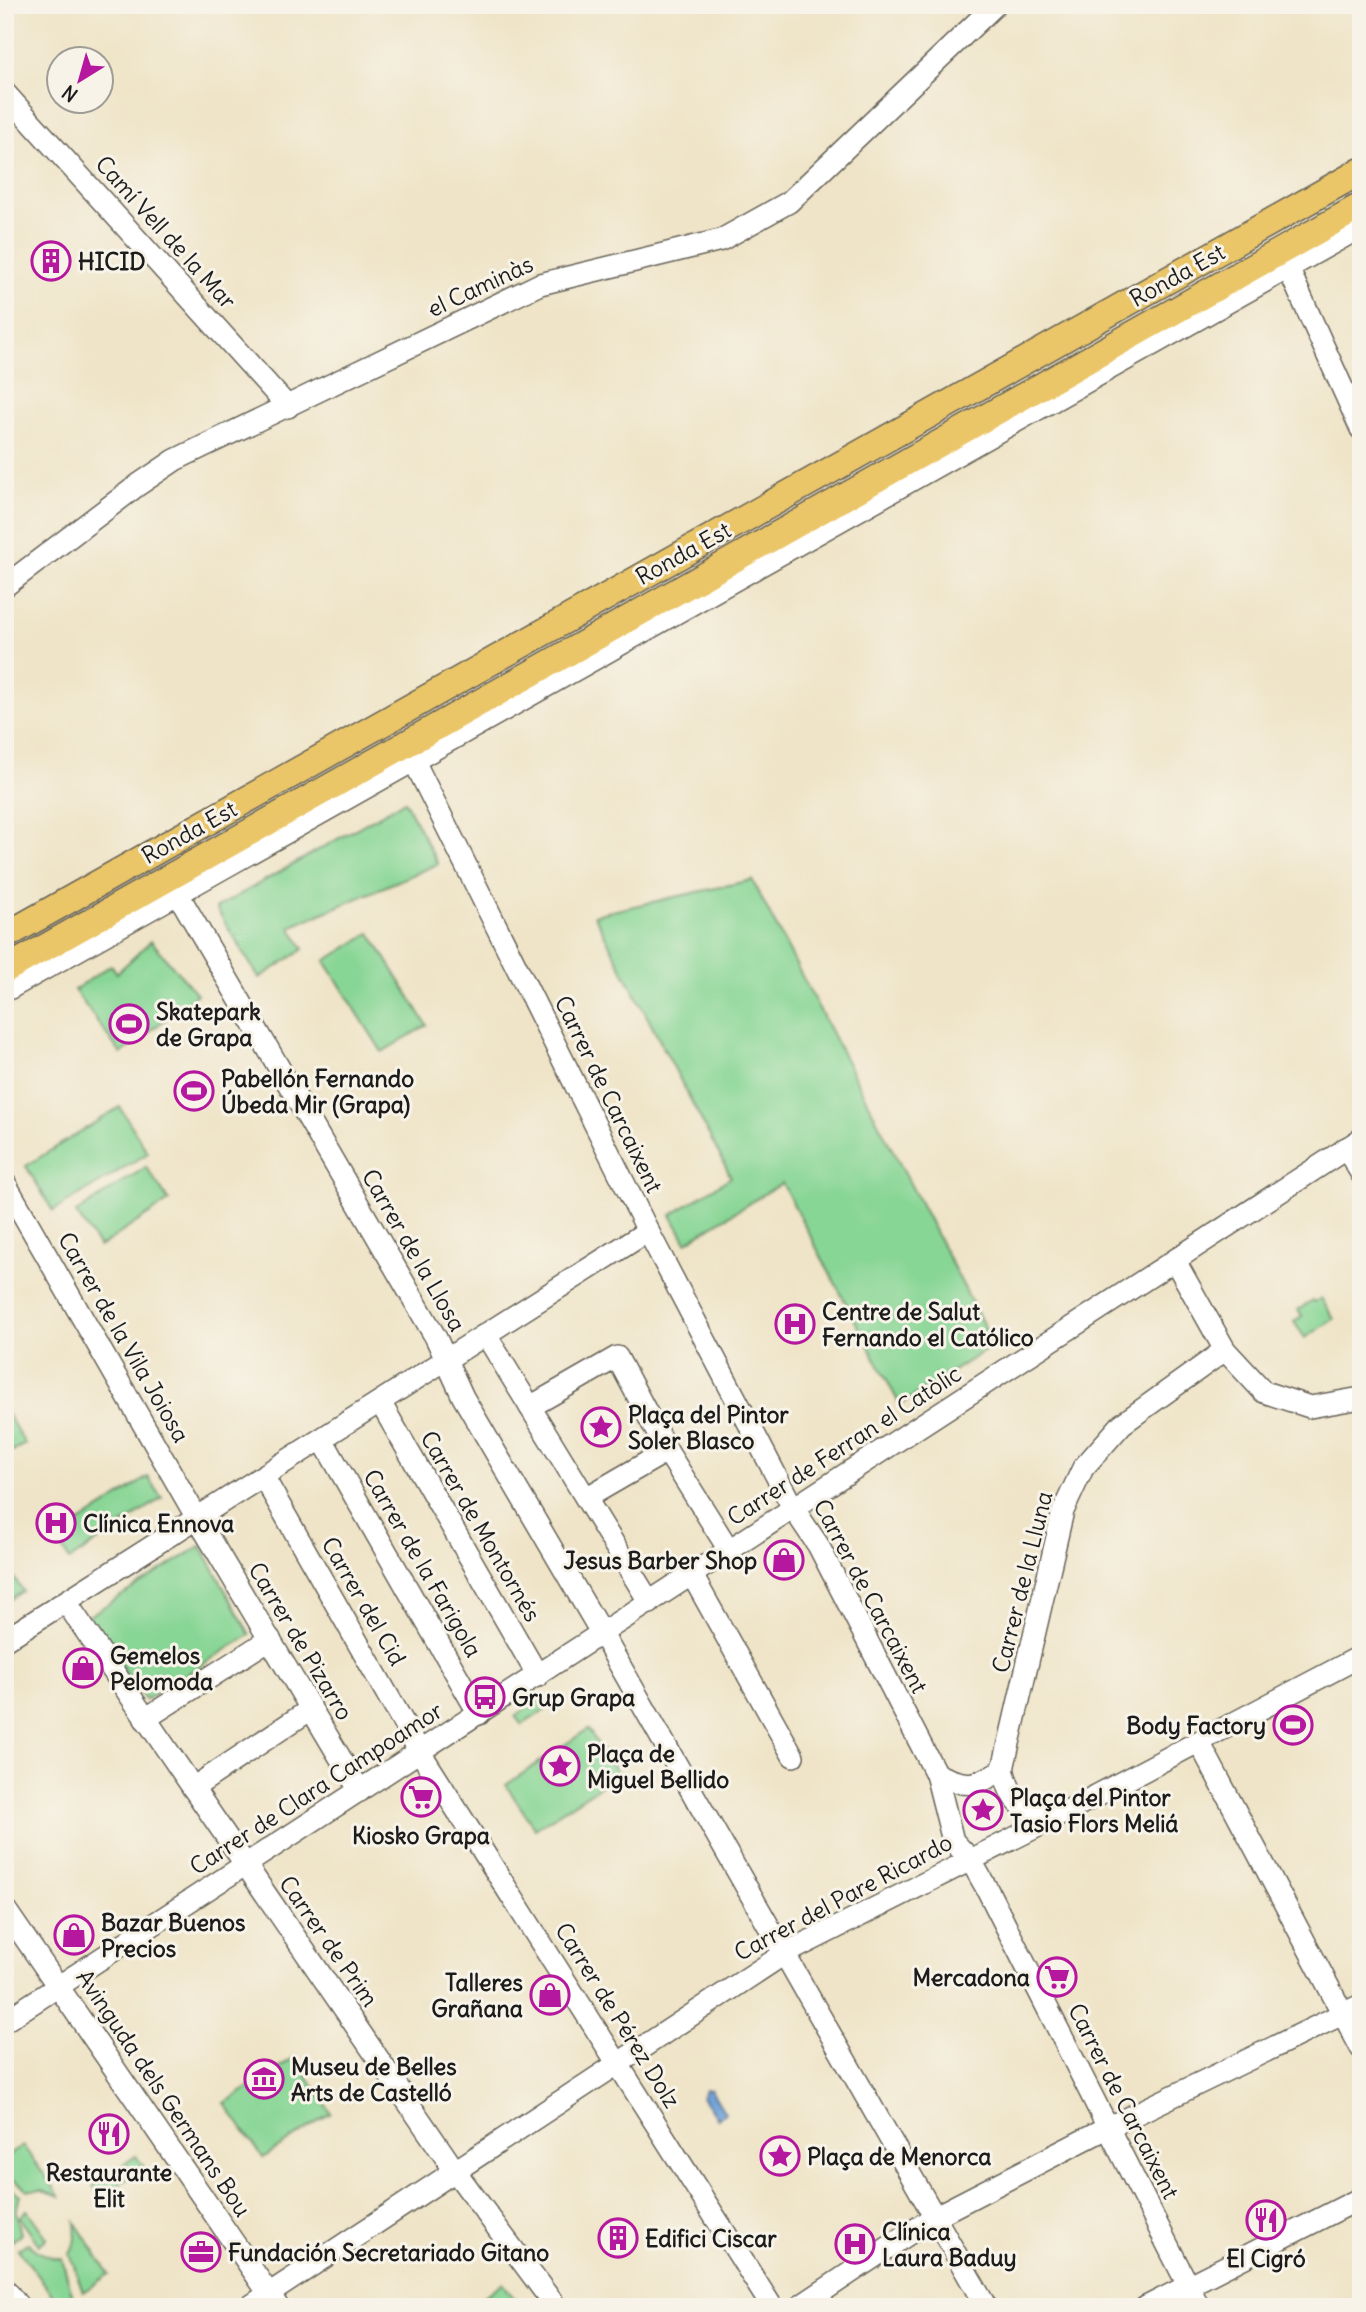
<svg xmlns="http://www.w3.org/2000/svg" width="1366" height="2312" font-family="Delius,sans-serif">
<rect width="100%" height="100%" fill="#f7f3e8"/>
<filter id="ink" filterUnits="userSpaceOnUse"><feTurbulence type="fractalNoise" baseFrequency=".0143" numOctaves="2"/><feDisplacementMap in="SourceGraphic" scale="14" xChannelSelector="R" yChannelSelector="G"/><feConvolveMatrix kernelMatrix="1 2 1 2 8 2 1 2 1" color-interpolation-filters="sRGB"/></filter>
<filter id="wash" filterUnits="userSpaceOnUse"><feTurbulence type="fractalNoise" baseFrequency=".00686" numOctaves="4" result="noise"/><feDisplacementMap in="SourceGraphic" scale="28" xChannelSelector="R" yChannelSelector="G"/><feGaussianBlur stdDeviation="1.57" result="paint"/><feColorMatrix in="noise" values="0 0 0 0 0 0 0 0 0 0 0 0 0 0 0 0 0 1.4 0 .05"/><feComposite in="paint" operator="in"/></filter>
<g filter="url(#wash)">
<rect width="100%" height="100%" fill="#efe4c7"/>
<g fill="#88d695" stroke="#527958" stroke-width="2">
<polygon points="405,801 438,864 290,927 304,949 259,978 216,908"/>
<polygon points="752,880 994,1345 900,1405 782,1183 686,1242 671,1215 731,1177 594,915"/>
<polygon points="370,933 427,1025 382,1052 325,961"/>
<polygon points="151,941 197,994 121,1054 74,990 111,965 117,973"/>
<polygon points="120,1107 148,1153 53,1211 26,1166"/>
<polygon points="146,1167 169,1201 99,1247 76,1213"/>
<polygon points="1321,1298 1334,1319 1305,1338 1294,1322 1302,1316 1298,1310 1313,1300 1315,1302"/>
<polygon points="5,1410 25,1444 5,1455"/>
<polygon points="148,1477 162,1498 70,1560 56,1539"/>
<polygon points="201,1546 250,1635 145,1700 87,1617"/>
<polygon points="10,1572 23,1591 5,1603 5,1576"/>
<polygon points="546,1699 548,1703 546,1709 522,1725 515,1716 540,1700"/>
<polygon points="588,1729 618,1774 535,1829 506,1785"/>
<polygon points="295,2057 331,2113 263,2158 225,2103"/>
<polygon points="23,2146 60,2196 42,2190 28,2190 5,2174 5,2157"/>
<polygon points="136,2156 144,2167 101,2197 93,2186"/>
<polygon points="5,2184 20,2195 16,2212 21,2234 12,2241 5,2231"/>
<polygon points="27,2210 47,2238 39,2245 19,2217"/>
<polygon points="75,2222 109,2274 83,2292 70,2254 76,2239"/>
<path d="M28 2243C38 2253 48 2258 62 2259L73 2298 62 2307 18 2249Z"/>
<polygon points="503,2283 520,2307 468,2307"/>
</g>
<polygon fill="#6b9ed6" stroke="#445d79" stroke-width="2" points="705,2089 711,2090 725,2113 717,2119 702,2097"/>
</g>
<g filter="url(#ink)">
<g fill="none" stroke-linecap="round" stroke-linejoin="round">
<g stroke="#666258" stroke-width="24">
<g id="minor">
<polyline points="5,93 288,407"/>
<polyline points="1288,268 1361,429"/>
<polyline points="5,586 138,485 175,460 540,284 721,240 789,202 995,5"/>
<polyline points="414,761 648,1231 793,1508 818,1545 936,1774 953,1841 970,1859 987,1889 1199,2307"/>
<polyline points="178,894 436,1338 463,1397 602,1634 986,2307"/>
<polyline points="5,991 1361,227"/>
<polyline points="1346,1148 1361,1173"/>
<polyline points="5,1183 197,1518 360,1791"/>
<polyline points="1175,1261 1225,1350 1264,1392 1310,1407 1361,1398"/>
<polyline points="486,1335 650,1603"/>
<polyline points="380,1402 538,1676"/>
<polyline points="530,1407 617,1357 667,1451 586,1498"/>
<polyline points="322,1439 479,1714"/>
<polyline points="667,1451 729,1550"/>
<polyline points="263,1476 420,1752 772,2307"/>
<polyline points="692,1575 793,1756"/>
<polyline points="66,1602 455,2171 556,2307"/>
<polyline points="5,1640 648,1231"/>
<polyline points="145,1719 270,1639"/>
<polyline points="1199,1742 1361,2048"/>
<path d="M1003 1769C1013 1805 1018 1806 1052 1819"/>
<path d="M936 1774C967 1788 975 1787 1003 1769L1063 1511 1083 1468 1122 1424 1225 1350"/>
<polyline points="193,1788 311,1709"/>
<polyline points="5,1909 278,2307"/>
<polyline points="5,2021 1361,1139"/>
<polyline points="5,2289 19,2307"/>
<polyline points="249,2307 784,1954 1052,1819 1361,1656"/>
<polyline points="799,2307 934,2217 1109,2127 1361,2005"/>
<polyline points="1146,2307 1361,2198"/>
</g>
</g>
<g stroke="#666258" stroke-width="29">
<g id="major">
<polyline points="5,936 1361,171"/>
<polyline points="5,970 1361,206"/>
</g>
</g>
<use href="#minor" stroke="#fff" stroke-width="21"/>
<use href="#major" stroke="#ebc669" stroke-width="26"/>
</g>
</g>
<defs>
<g id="building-ring" transform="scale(2.0125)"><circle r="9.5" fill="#f7f3e8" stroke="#b5179e" stroke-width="1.5"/><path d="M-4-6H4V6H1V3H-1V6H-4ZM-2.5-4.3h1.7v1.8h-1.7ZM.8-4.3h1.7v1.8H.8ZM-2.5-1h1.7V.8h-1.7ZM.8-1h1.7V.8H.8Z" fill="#b5179e"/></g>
<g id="stadium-ring" transform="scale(2.0125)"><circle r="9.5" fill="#f7f3e8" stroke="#b5179e" stroke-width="1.5"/><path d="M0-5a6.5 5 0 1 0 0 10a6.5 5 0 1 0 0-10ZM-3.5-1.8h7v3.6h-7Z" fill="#b5179e"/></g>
<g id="hospital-ring" transform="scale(2.0125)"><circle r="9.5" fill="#f7f3e8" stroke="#b5179e" stroke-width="1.5"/><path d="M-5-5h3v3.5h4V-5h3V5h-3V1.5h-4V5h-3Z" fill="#b5179e"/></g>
<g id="sight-ring" transform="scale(2.0125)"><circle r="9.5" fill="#f7f3e8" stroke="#b5179e" stroke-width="1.5"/><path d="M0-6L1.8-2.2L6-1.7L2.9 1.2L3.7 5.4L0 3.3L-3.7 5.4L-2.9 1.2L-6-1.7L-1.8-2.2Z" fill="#b5179e"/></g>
<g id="shop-ring" transform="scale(2.0125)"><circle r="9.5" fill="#f7f3e8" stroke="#b5179e" stroke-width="1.5"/><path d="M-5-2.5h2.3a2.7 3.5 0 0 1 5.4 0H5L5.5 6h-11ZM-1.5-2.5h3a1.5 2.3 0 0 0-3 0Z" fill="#b5179e"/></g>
<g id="bus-ring" transform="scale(2.0125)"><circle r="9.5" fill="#f7f3e8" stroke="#b5179e" stroke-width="1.5"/><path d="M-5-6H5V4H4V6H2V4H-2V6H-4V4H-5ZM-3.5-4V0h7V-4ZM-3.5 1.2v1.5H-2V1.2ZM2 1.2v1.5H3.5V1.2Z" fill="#b5179e"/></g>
<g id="supermarket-ring" transform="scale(2.0125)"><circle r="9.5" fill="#f7f3e8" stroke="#b5179e" stroke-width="1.5"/><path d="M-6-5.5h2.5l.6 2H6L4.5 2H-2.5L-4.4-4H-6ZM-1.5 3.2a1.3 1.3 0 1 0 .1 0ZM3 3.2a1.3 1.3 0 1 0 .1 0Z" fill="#b5179e"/></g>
<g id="museum-ring" transform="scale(2.0125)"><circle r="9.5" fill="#f7f3e8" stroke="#b5179e" stroke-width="1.5"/><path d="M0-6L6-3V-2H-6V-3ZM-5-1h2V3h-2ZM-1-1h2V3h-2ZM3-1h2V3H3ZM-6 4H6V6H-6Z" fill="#b5179e"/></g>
<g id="restaurant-ring" transform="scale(2.0125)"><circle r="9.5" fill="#f7f3e8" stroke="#b5179e" stroke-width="1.5"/><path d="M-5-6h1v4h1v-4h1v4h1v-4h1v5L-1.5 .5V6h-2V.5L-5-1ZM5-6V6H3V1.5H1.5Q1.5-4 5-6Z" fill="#b5179e"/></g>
<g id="office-ring" transform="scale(2.0125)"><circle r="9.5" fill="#f7f3e8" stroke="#b5179e" stroke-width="1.5"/><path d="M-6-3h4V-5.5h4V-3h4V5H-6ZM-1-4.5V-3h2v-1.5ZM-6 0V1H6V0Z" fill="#b5179e"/></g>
</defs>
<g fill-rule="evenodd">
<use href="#building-ring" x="51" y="261"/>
<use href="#stadium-ring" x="129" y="1024"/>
<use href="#stadium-ring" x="194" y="1091"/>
<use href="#hospital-ring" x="795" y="1324"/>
<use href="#sight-ring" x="601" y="1427"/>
<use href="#hospital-ring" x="56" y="1523"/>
<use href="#shop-ring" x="784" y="1560"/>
<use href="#shop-ring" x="83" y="1668"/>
<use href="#bus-ring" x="485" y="1697"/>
<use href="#stadium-ring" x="1293" y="1725"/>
<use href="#sight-ring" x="560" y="1766"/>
<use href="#supermarket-ring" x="421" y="1797"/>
<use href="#sight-ring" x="983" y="1810"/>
<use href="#shop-ring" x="74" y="1935"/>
<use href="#supermarket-ring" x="1057" y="1977"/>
<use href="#shop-ring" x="550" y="1995"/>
<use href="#museum-ring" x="264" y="2079"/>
<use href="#restaurant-ring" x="109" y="2134"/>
<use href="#sight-ring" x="780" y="2156"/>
<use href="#restaurant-ring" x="1266" y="2220"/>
<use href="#building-ring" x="618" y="2238"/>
<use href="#hospital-ring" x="855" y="2244"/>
<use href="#office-ring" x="201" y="2252"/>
</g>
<g text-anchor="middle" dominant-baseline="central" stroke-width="6" stroke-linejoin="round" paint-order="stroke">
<g font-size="23" fill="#1c1c1c" stroke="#f7f3e8">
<text transform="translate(166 232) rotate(48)">Camí Vell de la Mar</text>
<text transform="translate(1177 275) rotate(-29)">Ronda Est</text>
<text transform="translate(480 286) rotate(-25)">el Caminàs</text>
<text transform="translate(683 553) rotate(-29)">Ronda Est</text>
<text transform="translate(189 832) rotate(-29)">Ronda Est</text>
<text transform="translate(609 1094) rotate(64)">Carrer de Carcaixent</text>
<text transform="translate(414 1250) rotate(60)">Carrer de la Llosa</text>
<text transform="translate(124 1337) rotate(60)">Carrer de la Vila Joiosa</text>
<text transform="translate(844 1445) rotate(-33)">Carrer de Ferran el Catòlic</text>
<text transform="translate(481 1526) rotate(60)">Carrer de Montornés</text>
<text transform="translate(423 1563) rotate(60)">Carrer de la Farigola</text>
<text transform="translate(1022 1582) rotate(-76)">Carrer de la Lluna</text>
<text transform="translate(871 1596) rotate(62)">Carrer de Carcaixent</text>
<text transform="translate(364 1601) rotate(60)">Carrer del Cid</text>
<text transform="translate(301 1641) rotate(59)">Carrer de Pizarro</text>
<text transform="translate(316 1788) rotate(-33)">Carrer de Clara Campoamor</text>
<text transform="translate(843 1897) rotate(-28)">Carrer del Pare Ricardo</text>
<text transform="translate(329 1941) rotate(55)">Carrer de Prim</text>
<text transform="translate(618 2015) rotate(58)">Carrer de Pérez Dolz</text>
<text transform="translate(164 2093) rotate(56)">Avinguda dels Germans Bou</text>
<text transform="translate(1124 2101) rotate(63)">Carrer de Carcaixent</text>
</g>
<g font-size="23" font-weight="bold" fill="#1c1c1c" stroke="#f7f3e8" text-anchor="start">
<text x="78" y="261">HICID</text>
<text x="156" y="1011">Skatepark<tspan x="156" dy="26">de Grapa</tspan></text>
<text x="221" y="1078">Pabellón Fernando<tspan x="221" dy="26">Úbeda Mir (Grapa)</tspan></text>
<text x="822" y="1311">Centre de Salut<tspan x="822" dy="26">Fernando el Católico</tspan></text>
<text x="628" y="1414">Plaça del Pintor<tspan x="628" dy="26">Soler Blasco</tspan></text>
<text x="83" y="1523">Clínica Ennova</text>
<text x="757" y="1560" text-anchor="end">Jesus Barber Shop</text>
<text x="110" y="1655">Gemelos<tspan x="110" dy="26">Pelomoda</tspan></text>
<text x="512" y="1697">Grup Grapa</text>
<text x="1266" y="1725" text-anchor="end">Body Factory</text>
<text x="587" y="1753">Plaça de<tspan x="587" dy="26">Miguel Bellido</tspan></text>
<text x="1010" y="1797">Plaça del Pintor<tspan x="1010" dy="26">Tasio Flors Meliá</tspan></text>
<text x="421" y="1835" text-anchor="middle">Kiosko Grapa</text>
<text x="101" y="1922">Bazar Buenos<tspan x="101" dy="26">Precios</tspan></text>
<text x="1030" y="1977" text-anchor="end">Mercadona</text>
<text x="523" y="1982" text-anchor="end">Talleres<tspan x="523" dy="26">Grañana</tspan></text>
<text x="291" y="2066">Museu de Belles<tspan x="291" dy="26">Arts de Castelló</tspan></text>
<text x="807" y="2156">Plaça de Menorca</text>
<text x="109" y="2172" text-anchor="middle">Restaurante<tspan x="109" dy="26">Elit</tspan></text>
<text x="882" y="2231">Clínica<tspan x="882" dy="26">Laura Baduy</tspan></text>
<text x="645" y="2238">Edifici Ciscar</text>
<text x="228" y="2252">Fundación Secretariado Gitano</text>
<text x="1266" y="2258" text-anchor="middle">El Cigró</text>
</g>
</g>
<rect width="1366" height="2312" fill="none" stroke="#f7f3e8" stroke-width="28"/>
<g transform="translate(80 80) rotate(217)"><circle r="33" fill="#f7f3e8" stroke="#9f9d96" stroke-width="2"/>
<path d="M0-5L12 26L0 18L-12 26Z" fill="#b5179e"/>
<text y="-10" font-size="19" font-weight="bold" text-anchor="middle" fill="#1c1c1c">N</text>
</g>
</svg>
